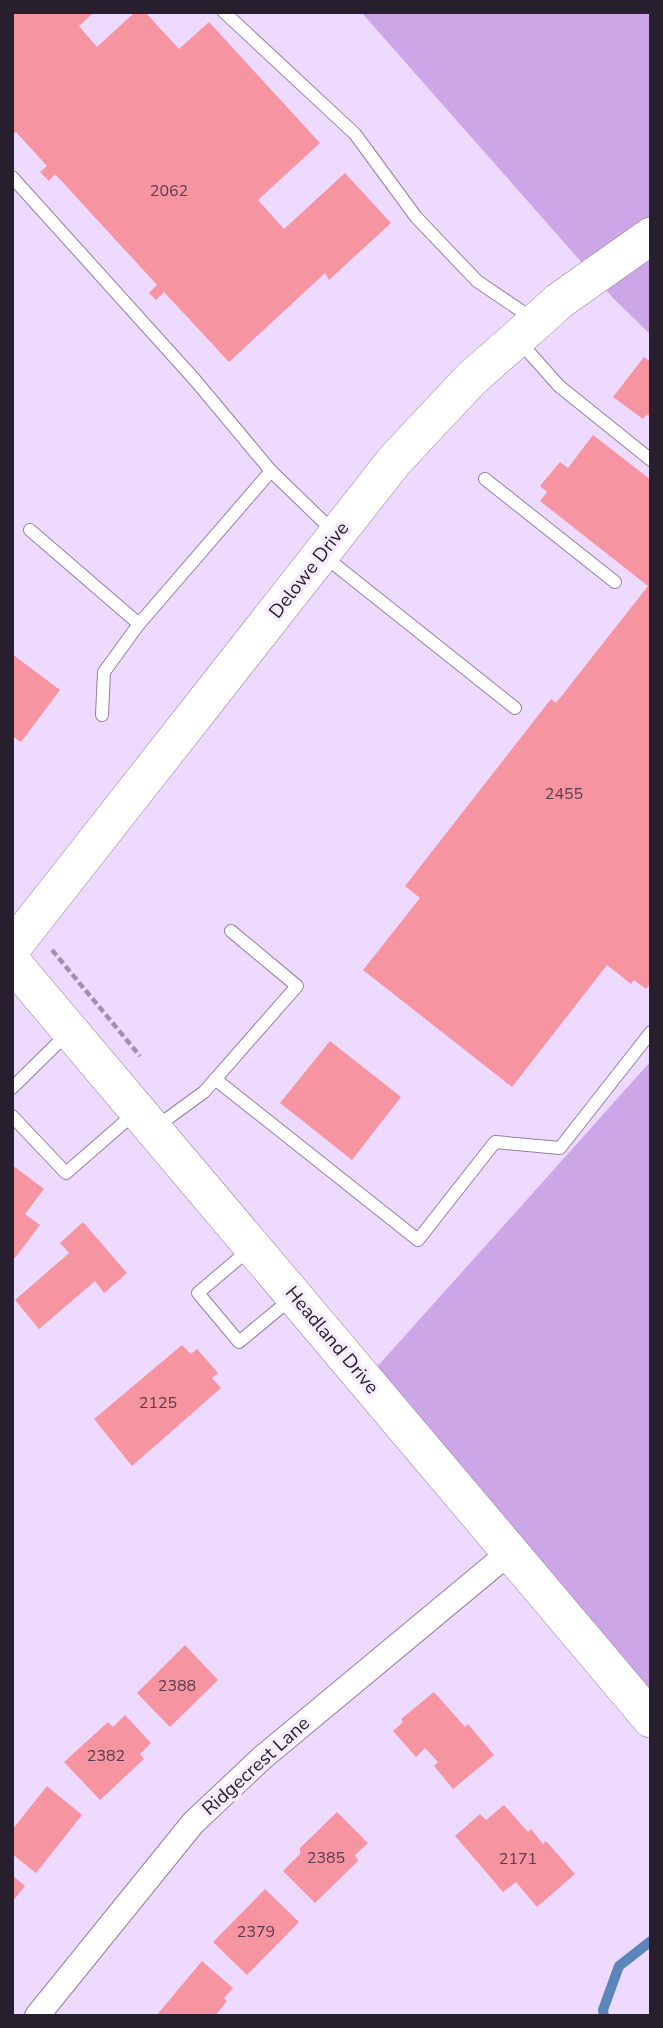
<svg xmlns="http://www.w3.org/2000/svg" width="663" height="2028" font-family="'Nunito Sans',sans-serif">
<rect width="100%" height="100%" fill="#efdaff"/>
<g fill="#cca6e6">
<polygon points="361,12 651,12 651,335 613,298"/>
<polygon points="651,1061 651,1696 376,1368"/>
</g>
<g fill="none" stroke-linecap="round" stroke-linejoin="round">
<polyline stroke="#5c85b9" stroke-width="10" points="604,2016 603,2010 619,1966 651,1941"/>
</g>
<g fill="#f694a2">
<polygon points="12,12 94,12 79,26 97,47 135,12 145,12 179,49 209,22 320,143 258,200 284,229 345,173 391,223 329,280 325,273 229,362 164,292 156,300 149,293 157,285 55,174 49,181 40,172 47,166 16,132 12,135"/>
<polygon points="644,357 651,362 651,417 647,414 643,419 613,397"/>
<polygon points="593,435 651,480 651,983 646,989 634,980 631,984 607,965 512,1087 363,970 420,898 405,886 551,699 556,703 648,586 540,501 547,492 540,486 560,462 568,468"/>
<polygon points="12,654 60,690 21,742 12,736"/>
<polygon points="330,1041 401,1097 352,1160 280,1103"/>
<polygon points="12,1165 44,1189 25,1214 40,1225 15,1258 12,1257"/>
<polygon points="83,1222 127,1273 104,1293 95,1281 39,1329 15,1300 69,1253 60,1243"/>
<polygon points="182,1345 191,1354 197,1349 218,1373 212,1378 221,1388 132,1466 94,1419"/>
<polygon points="185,1645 218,1680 170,1727 137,1693"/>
<polygon points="434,1692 465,1727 468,1724 494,1755 453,1789 434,1766 438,1762 425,1748 416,1757 393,1731 403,1722 401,1719"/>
<polygon points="125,1715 151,1743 140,1754 144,1759 100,1800 64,1762 108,1722 113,1727"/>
<polygon points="47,1786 82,1815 36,1873 12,1854 12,1830"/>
<polygon points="504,1805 528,1832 531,1829 543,1844 546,1841 575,1874 537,1907 516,1882 503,1892 455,1836 480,1814 486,1820"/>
<polygon points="337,1812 368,1843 355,1855 358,1861 315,1903 283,1871 300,1854 300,1848"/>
<polygon points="12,1875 25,1886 12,1902"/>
<polygon points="265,1889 299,1922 247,1975 213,1942"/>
<polygon points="202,1961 233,1988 224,1998 227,2001 215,2016 156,2016"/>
</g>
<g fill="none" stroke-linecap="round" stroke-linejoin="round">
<g stroke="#937fa2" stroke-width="14">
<g id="lane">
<polyline points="224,12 355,134 416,217 477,281 533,319"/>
<polyline points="12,177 195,380 271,471 334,532"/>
<polyline points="519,341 559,386 651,460"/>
<polyline points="485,479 615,582"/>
<polyline points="30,530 139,624"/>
<polyline points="324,556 515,708"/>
<polyline points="102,715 104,672 139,624 271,471"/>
<polyline points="215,1079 418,1240 495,1142 560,1148 651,1032"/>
<polyline points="12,1088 69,1032"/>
<polyline points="12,1116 66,1173 136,1112"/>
<polyline points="156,1127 204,1092 297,986 231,931"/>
<polyline points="251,1248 198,1293 239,1342 292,1298"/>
</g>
</g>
<g stroke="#937fa2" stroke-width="26">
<polyline id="street" points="37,2016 193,1823 262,1758 510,1552"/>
</g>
<g stroke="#937fa2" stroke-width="38">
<g id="secondary">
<polyline points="12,948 395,460 472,378 537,321 559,301 651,236"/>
<polyline points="12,962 651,1719"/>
</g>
</g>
<polyline stroke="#a191ae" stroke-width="4.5" stroke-dasharray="7 3.5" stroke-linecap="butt" points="52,950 140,1056"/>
<use href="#lane" stroke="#fff" stroke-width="12"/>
<use href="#street" stroke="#fff" stroke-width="24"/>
<use href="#secondary" stroke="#fff" stroke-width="37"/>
</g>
<g text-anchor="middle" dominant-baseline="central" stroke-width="7" stroke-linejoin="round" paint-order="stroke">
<g font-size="16" fill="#5b3c4a">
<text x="169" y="191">2062</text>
<text x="564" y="794">2455</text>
<text x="158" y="1403">2125</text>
<text x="177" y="1686">2388</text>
<text x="106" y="1756">2382</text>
<text x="326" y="1858">2385</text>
<text x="518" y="1859">2171</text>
<text x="256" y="1932">2379</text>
</g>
<g font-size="19" fill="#271f2d" stroke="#f5edfc">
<text transform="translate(309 570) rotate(-52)">Delowe Drive</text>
<text transform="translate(332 1340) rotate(50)">Headland Drive</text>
<text transform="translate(256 1766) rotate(-42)">Ridgecrest Lane</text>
</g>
</g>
<rect width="663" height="2028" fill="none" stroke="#271f2d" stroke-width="28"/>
</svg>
